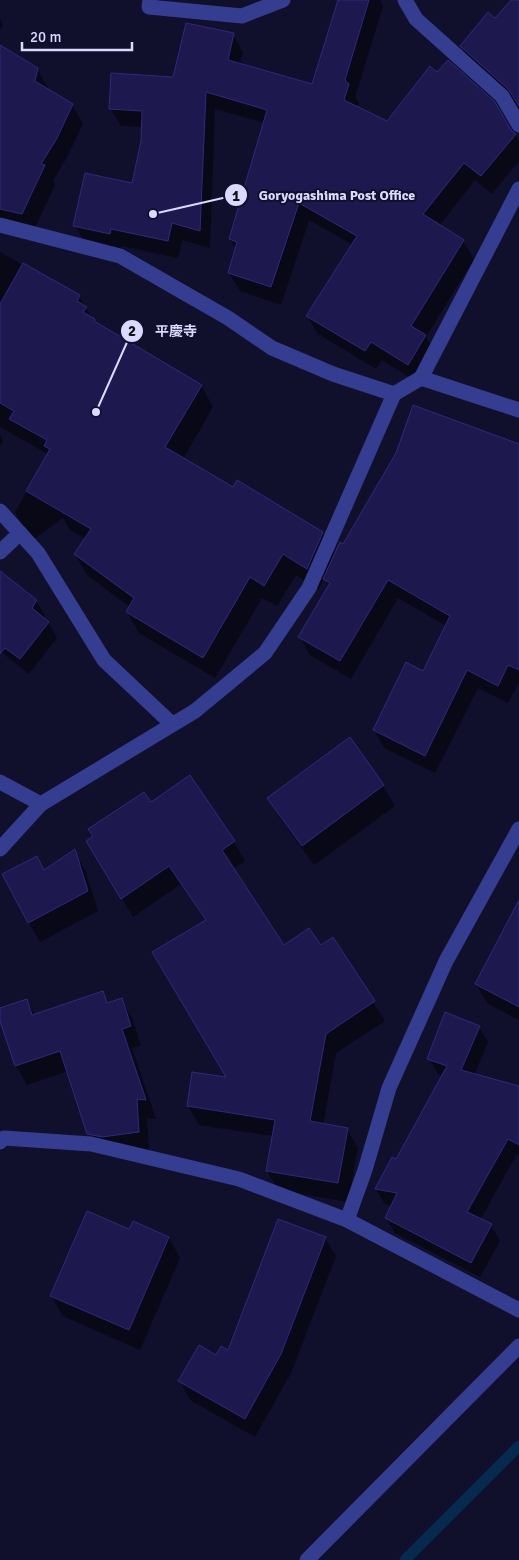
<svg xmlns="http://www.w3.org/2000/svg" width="519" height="1560" font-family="Signika,'Noto Sans JP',sans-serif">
<rect width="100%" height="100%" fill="#100f2c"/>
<g fill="#0007">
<polygon points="339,0 380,0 383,6 355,97 359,103 357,108 387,123 510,131 515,134 519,142 519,161 492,194 475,180 439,226 463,241 474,259 426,337 436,355 418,383 382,360 376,369 318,334 307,316 353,245 309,220 281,305 240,291 229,273 236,249 230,239 291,160"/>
<polygon points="513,0 519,0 519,106 472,64 461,46 492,24"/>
<polygon points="0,19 3,25 0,30"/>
<polygon points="233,35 243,52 240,64 266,72 268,124 215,109 210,248 182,240 178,258 121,246 120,251 85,243 75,225 133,185 142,141 143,127 121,126 111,109 174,79"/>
<polygon points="0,51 37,69 48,88 47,90 72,105 83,124 67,157 53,181 55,185 33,232 0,225"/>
<polygon points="0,252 79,296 92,318 97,324 201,385 213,407 183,459 233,489 322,533 335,555 344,546 519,445 519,682 508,703 478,688 435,773 384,748 374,730 424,672 446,626 398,598 351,679 310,655 300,637 329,586 324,578 319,589 296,575 277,606 262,598 215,678 139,633 127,612 130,607 87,575 75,554 86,539 70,530 63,518 33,540 28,534 15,512 48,454 0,427"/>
<polygon points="0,435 3,441 0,445"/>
<polygon points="0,583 36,601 45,616 43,619 48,622 57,638 29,674 0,651"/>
<polygon points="350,739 383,786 395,806 314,865 280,818 268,798"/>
<polygon points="190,777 234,842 245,861 233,869 283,946 320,946 333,938 385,1021 336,1053 323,1125 347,1129 358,1148 348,1202 278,1190 267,1171 273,1136 199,1125 188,1106 193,1074 228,1079 206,921 181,884 133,917 88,842 151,804"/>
<polygon points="74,851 85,870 98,911 40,942 29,923 45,872"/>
<polygon points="519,903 519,1020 488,1004 476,984"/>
<polygon points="102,993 109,1004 121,999 132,1018 141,1046 132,1048 156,1119 147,1118 149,1151 99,1153 88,1134 68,1071 27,1085 16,1066 0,1017 0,1010 27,1001 35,1015"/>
<polygon points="479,1027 488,1042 474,1075 519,1088 519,1155 517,1154 480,1220 491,1225 500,1241 480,1277 395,1233 386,1218 393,1206 385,1204 376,1189 396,1161 444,1076 438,1074 429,1058"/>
<polygon points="133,1222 169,1238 180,1258 140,1350 63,1316 51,1296 130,1231"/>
<polygon points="325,1238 336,1256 291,1373 255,1437 190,1400 180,1381 217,1356 229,1352"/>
</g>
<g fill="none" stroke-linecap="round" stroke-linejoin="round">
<polyline stroke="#06294e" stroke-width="11" points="405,1560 519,1446"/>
</g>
<g fill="#1d194f" stroke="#2f297d">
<polygon points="338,0 369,0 345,80 349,84 344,100 387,121 430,66 437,72 448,60 495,102 511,130 516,134 481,176 464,163 423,214 464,240 411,326 426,335 408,365 371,342 365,351 306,316 357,236 299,203 271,287 228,273 237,242 229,239 267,110 206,92 200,231 172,223 168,241 111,229 110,234 73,226 85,173 132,183 141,141 142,111 109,109 111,73 173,77 186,23 234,33 228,60 312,84"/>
<polygon points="511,0 519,0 519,106 508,89 460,46 488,12 495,18"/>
<polygon points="0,45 38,68 35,81 73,104 57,138 41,164 45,165 22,214 0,209"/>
<polygon points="23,263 80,295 77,301 87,307 83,312 95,319 94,321 202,385 165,447 233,487 237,480 323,532 307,569 283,554 264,586 250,577 203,658 126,612 134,598 74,554 91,529 26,491 50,449 44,446 47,440 9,419 14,411 0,403 0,304"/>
<polygon points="413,405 519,444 519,670 508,665 498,686 467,670 425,756 373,730 406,662 423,671 450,616 388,580 340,661 298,637 330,583 323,579 340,542 343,544 396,453"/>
<polygon points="0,571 37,600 32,608 49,622 20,659 5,648 0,654"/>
<polygon points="350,737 384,785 302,846 267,798"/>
<polygon points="190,775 235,841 222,850 284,945 309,928 321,945 333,937 375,1001 326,1034 310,1121 348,1128 338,1183 266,1171 275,1120 187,1106 192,1072 226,1077 152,952 206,920 169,866 121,899 86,841 93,836 88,829 144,792 151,802"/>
<polygon points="75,849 88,891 28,923 2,874 37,856 44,870"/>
<polygon points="519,900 519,1007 475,984"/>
<polygon points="103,991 107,1003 122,998 131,1026 122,1029 146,1100 137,1099 139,1132 102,1137 87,1134 60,1051 15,1066 0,1021 0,1008 27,999 32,1015"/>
<polygon points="445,1012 480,1026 461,1070 519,1086 519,1145 508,1139 467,1212 492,1224 471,1263 385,1218 397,1193 375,1189 392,1157 396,1159 447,1066 427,1059"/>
<polygon points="87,1211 129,1229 133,1221 169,1237 129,1330 50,1296"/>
<polygon points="278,1219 326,1237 281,1354 245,1419 178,1381 199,1345 216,1355 221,1346 228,1350"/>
</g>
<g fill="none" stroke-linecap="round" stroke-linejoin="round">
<g stroke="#353d90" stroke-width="15">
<polyline points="150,0 149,7 242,16 283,0"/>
<polyline points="405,0 416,19 502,96 519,125"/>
<polyline points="0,225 120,256 228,318 272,348 333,374 394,394"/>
<polyline points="421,378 519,189"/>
<polyline points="0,511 38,553 104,660 172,724"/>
<polyline points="0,552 20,533"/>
<polyline points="0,782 41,804"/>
<polyline points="0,849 41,804 195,711 265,653 309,588 394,394 421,378 519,410"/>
<polyline points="0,1142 4,1138 91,1144 239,1179 347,1220 519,1310"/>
<polyline points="347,1220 365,1170 389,1088 446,961 519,829"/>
<polyline points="307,1560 519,1346"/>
</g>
</g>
<path fill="none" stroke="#dadaff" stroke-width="2" d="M153 214L236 195M96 412L132 331"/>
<g fill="#dadaff" stroke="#100f2c" stroke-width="2">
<circle cx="153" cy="214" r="5"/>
<circle cx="96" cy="412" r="5"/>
<circle cx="236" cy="195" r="12"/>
<circle cx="132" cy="331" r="12"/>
</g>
<g font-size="15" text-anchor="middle" font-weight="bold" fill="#111">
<text x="236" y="201">1</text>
<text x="132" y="336">2</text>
</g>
<g font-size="14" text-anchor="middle" font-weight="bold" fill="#dadaff" stroke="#100f2c" stroke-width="4" stroke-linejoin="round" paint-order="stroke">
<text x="337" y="200">Goryogashima Post Office</text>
<text x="176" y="336">平慶寺</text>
</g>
<path d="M22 42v8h110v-8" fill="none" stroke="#dadaff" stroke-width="2.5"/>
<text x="30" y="42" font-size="15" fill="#dadaff" stroke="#100f2c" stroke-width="4" paint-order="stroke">20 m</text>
</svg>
